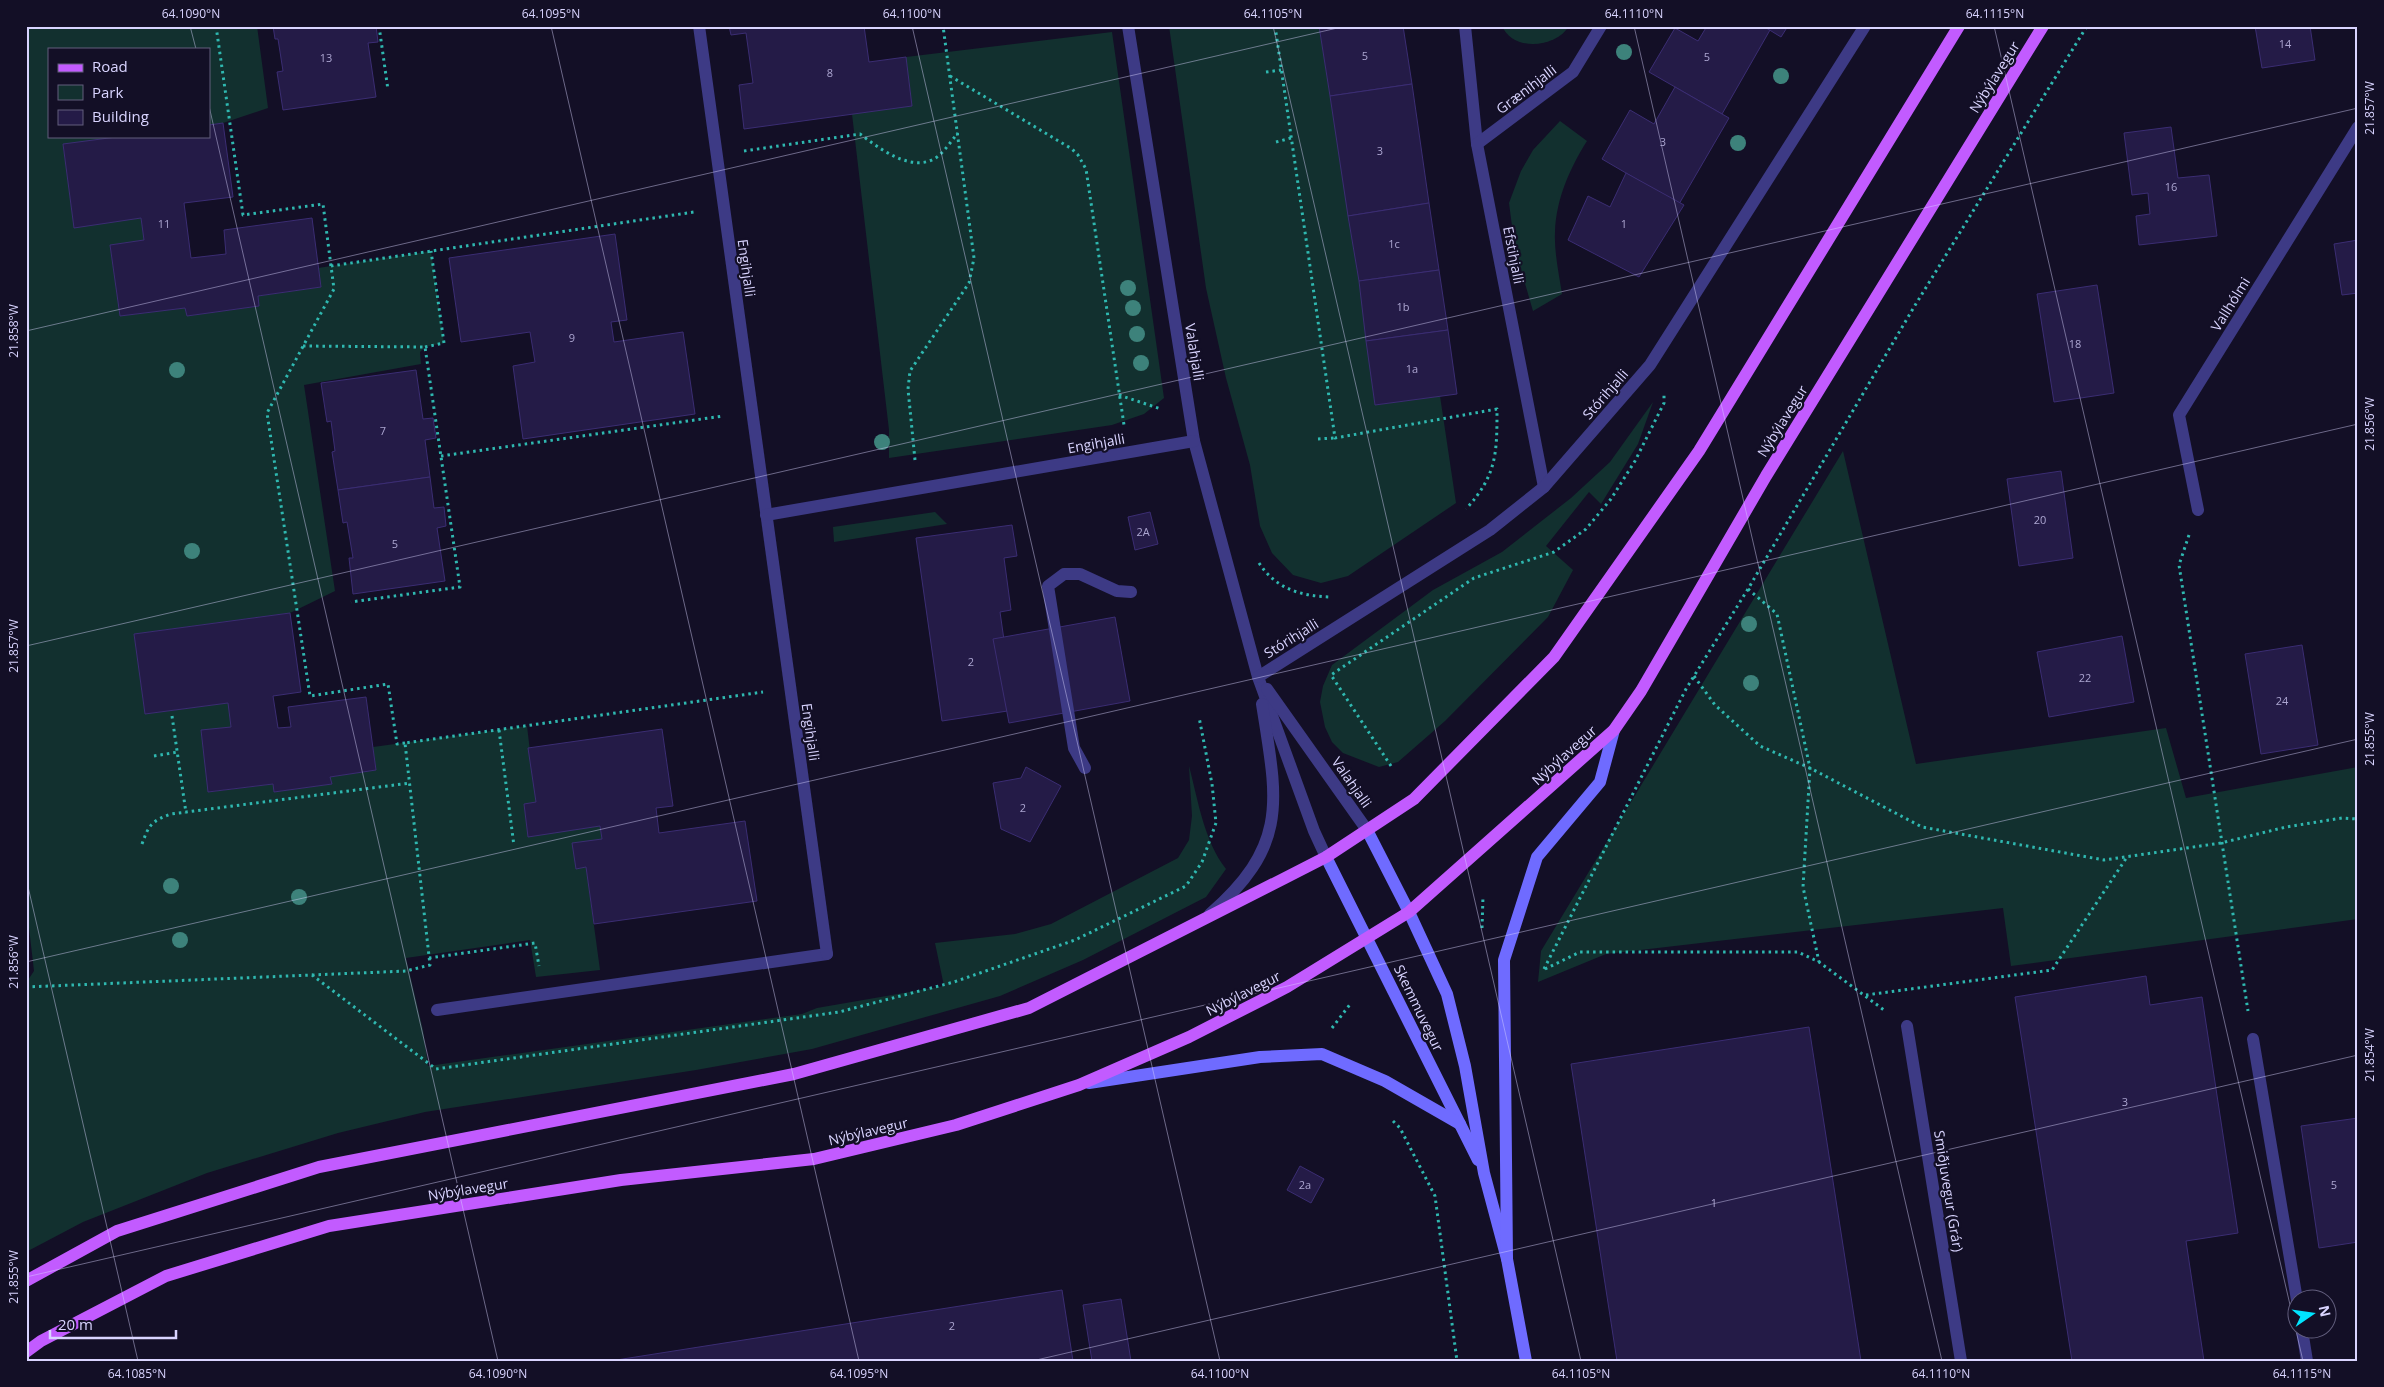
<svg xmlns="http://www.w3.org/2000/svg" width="2384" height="1387" font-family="'Open Sans',sans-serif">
<rect width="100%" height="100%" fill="#130f26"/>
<g fill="#12302f">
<path d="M26 26H257L268 108 223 123 209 125V49H49V136H124L63 145 74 227 141 218 144 240 110 245 120 316 185 308 187 316 259 306 258 296 321 287 318 268 431 251 444 343 425 347 420 352 421 364 304 385 335 591 290 613 134 634 145 714 228 703 231 727 201 731 209 792 273 784 274 792 332 784 330 777 376 770 373 747 527 726 536 802 524 804 528 836 600 826 602 839 576 869 586 867 600 970 536 977 530 940 406 958 423 1030 428 1066 802 1014 817 1008 944 986 935 943 1015 934 1051 924 1178 858 1189 840 1192 816 1189 766C1198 800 1204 841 1226 869L1206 897 1083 960 1000 996 812 1049 696 1070 425 1112 338 1133 207 1173 83 1222 26 1252V983L34 971 26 902Z"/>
<polygon points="1169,26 1319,26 1359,281 1375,405 1440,396 1456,503 1348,576 1321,583 1293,575 1272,553 1260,526 1250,465 1226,378 1206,288"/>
<path d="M1502 26H1569C1556 48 1513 52 1502 26Z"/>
<polygon points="1112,32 1164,398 1144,414 1112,425 889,458 889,430 852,114 912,105 906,57"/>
<path d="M1560 121 1587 141C1570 168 1556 199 1555 232 1554 252 1559 274 1562 294L1533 311 1515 249 1509 203 1521 171 1533 150Z"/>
<polygon points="1653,402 1638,444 1601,504 1589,492 1546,546 1573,570 1548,617 1445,721 1398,762 1379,767 1343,753 1332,742 1325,727 1320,702 1323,686 1332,665 1433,590 1502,552 1571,498 1610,462"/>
<polygon points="1843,451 1916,764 2166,728 2186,798 2358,767 2358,919 2011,966 2003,908 1606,954 1538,982 1541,951"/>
<polygon points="935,512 947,524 834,542 833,527"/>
</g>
<g fill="#241b47" stroke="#3b2d73">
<polygon points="273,26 376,26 378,42 368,43 376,97 283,110 277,72 283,71 278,39 275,39"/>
<polygon points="729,26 864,26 869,62 906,57 912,106 744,129 739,85 753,83 746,33 731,35"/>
<polygon points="1319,26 1403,26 1412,84 1330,96"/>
<polygon points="1707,26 1763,26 1770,30 1722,114 1649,72 1675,28 1698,41"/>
<polygon points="1763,26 1788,26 1781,37"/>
<polygon points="2255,26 2310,26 2315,60 2262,68"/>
<polygon points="1412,84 1429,203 1348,216 1330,96"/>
<polygon points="1675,87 1729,118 1679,204 1602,159 1630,110 1654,124"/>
<polygon points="223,123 233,197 184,203 191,258 226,254 224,230 312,218 321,287 258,296 259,306 187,316 185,308 120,316 110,245 144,240 141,218 74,228 63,144 124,136 209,136 209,125"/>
<polygon points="2171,127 2178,178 2209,175 2217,236 2139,245 2136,216 2150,214 2148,193 2132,195 2124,133"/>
<polygon points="1626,173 1684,205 1639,277 1568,240 1588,196 1610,207"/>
<polygon points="1429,203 1439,270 1359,281 1348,216"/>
<polygon points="615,234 627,320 611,322 614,342 683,332 695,414 523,439 513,366 535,362 530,332 461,342 449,258"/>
<polygon points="2358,240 2358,293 2342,295 2334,244"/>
<polygon points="1439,270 1448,330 1366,341 1359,281"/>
<polygon points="2097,285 2114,393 2054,402 2037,294"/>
<polygon points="1448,330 1457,394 1375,405 1366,341"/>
<polygon points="416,370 423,419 433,418 436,438 425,440 430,477 338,490 332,452 335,451 331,421 327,422 321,383"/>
<polygon points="2061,471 2073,558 2019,566 2007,479"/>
<polygon points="430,477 434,508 444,507 446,526 437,528 445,581 353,594 349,558 353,558 347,522 343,523 338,490"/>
<polygon points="1150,512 1158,544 1135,550 1128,517"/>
<polygon points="1012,525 1017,556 1004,558 1011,610 1000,612 1014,710 942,721 916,538"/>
<polygon points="290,613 301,692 273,696 278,728 291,727 288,707 366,697 376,770 330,777 332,784 274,792 273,784 208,792 201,730 231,727 228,703 145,714 134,634"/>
<polygon points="1115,617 1130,701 1009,723 993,639"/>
<polygon points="2122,636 2134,702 2049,717 2037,652"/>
<polygon points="2302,645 2318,745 2261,754 2245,654"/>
<polygon points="662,729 673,806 656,808 659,833 745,821 757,901 594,924 586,867 576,869 572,843 602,839 600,826 528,837 524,804 536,802 528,748"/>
<polygon points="1026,767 1061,786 1030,842 1001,829 993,783 1021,778"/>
<polygon points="2146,976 2150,1005 2202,997 2238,1233 2186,1241 2204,1361 2072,1361 2015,997"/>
<polygon points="1809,1027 1861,1361 1617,1361 1571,1064"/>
<polygon points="2358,1118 2358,1242 2319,1248 2301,1126"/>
<polygon points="1300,1166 1324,1179 1311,1203 1287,1190"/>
<polygon points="1062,1290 1073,1361 610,1361"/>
<polygon points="1121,1299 1131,1361 1092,1361 1083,1305"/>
</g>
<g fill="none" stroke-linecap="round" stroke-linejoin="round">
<g stroke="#2fb8b0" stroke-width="3" stroke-dasharray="2.5 4" stroke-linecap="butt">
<polyline points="216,26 243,215 323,204 331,266"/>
<polyline points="379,26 388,90"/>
<path d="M1275 26 1335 438 1497 409C1497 453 1497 475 1466 509"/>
<polyline points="1266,72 1281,70"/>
<polyline points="950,76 1072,149 1078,155 1086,169 1124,425"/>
<polyline points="1276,142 1291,138"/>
<path d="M744 151 860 134C880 149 913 174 937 157 945 151 951 141 958 133"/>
<polyline points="303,346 425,347 460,587 351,602"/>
<polyline points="425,347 444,343 431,251"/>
<polyline points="1119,395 1161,409"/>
<polyline points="1318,439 1335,438"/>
<polyline points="441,456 723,416"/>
<polyline points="915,460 908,389 910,371 969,283 974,258 943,26"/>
<polyline points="2189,535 2179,565 2248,1011"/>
<path d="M1259 563C1276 589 1301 596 1330 597"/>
<polyline points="1748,589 1777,614 1810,768 1803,887 1819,962"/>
<polyline points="1694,676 1715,705 1760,746 1810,768 1922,827 2104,860 2221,843 2286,827 2342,818 2358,819"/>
<polyline points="172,716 186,813"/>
<polyline points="499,730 514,846"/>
<polyline points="405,743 397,744 388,684 310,696 267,413 334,289 331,266 694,212"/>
<polyline points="154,756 178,752"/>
<polyline points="1391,766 1331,675 1474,578 1554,552 1586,529 1611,499 1635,461 1664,403 1664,395"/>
<path d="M142 844C149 824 152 821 171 814L410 783"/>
<polyline points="1482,928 1483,896"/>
<polyline points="429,958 535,943 539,966"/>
<polyline points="1544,969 1686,689 1748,589 1914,307 2087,26"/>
<polyline points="1545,969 1580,952 1798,952 1819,962 1884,1010"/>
<polyline points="312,975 406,971 430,965 405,743 763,692"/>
<polyline points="26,987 312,975 436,1069 839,1012 954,982 1075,940 1186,886 1202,862 1216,823 1212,784 1199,717"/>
<polyline points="1866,995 2052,970 2127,857"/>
<polyline points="1332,1028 1351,1003"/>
<polyline points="1393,1121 1400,1128 1435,1196 1457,1361"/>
</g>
<g stroke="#3d3a85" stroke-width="12">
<polyline points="1085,768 1074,748 1048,586 1064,574 1080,574 1117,591 1131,592"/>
<polyline points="437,1010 827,954"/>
</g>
<g stroke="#3d3a85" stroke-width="12">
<polyline points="699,26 827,954"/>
<polyline points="1128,26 1194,441 1258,677 1314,831 1326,857"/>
<polyline points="1465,26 1477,144 1544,487"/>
<polyline points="1477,144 1573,72 1601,26"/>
<polyline points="2198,510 2179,415 2358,127"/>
<polyline points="766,515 1194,441"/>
<polyline points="1258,677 1490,530 1544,487 1650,365 1865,26"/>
<polyline points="1267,689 1367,830"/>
<path d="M1210 914C1290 844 1277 800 1262 704"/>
<polyline points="1907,1026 1961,1361"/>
<polyline points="2253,1039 2297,1300"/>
<polyline points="2302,1330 2307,1361"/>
</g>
<g stroke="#6f6bff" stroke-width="12">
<polyline points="1367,830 1409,912 1447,994 1465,1066 1484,1173 1507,1259 1526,1361"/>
<polyline points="1326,857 1478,1160"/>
<polyline points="1089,1083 1260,1057 1322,1054 1385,1081 1460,1124"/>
<polyline points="1507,1259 1504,960 1537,857 1600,782 1614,730"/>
</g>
<g stroke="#c25bff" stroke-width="12">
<polyline points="26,1281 117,1231 319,1167 794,1074 1029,1008 1285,878 1326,857 1414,799 1554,657 1699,451 1959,26"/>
<polyline points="26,1352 41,1341 166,1276 329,1226 621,1180 814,1159 956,1125 1079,1085 1189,1037 1287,987 1409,912 1614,730 1641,691 1766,476 2043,26"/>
</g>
</g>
<g fill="#3d827b">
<circle cx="1624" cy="52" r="8"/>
<circle cx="1781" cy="76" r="8"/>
<circle cx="1738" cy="143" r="8"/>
<circle cx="1128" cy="288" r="8"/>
<circle cx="1133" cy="308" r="8"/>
<circle cx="1137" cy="334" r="8"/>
<circle cx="1141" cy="363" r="8"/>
<circle cx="177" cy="370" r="8"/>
<circle cx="882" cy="442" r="8"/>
<circle cx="192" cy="551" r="8"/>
<circle cx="1749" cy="624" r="8"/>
<circle cx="1751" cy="683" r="8"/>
<circle cx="171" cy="886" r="8"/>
<circle cx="299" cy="897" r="8"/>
<circle cx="180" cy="940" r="8"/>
</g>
<path fill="none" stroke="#d9d4ff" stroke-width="1" stroke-opacity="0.45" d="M190 26 196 49M551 26 859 1361M912 26 1220 1361M1273 26 1581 1361M1634 26 1942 1361M1994 26 2303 1361M2355 26 2358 37M209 106 498 1361M26 331 1346 26M26 646 2358 108M26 878 138 1361M26 962 2358 424M26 1277 2358 739M1032 1361 2358 1055"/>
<g text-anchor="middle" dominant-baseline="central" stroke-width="4.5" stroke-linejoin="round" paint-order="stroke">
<g font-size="11" fill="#aca6d1">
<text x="2285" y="43">14</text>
<text x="1365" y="55">5</text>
<text x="1707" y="56">5</text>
<text x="326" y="57">13</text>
<text x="830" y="72">8</text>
<text x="1663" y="141">3</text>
<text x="1380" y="150">3</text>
<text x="2171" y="186">16</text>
<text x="164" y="223">11</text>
<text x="1624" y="223">1</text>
<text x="1394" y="243">1c</text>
<text x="1403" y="306">1b</text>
<text x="572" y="337">9</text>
<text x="2075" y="343">18</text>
<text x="1412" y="368">1a</text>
<text x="383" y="430">7</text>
<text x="2040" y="519">20</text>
<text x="1143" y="531">2A</text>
<text x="395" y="543">5</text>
<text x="971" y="661">2</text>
<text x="2085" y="677">22</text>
<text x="2282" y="700">24</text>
<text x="1023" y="807">2</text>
<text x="2125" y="1101">3</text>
<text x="1305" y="1184">2a</text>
<text x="2334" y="1184">5</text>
<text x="1714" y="1202">1</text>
<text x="952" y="1325">2</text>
</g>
<g font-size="14" fill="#d9d4ff" stroke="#130f26">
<text transform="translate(1994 77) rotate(-58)">Nýbýlavegur</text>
<text transform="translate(1526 89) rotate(-37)">Grænihjalli</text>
<text transform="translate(1514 255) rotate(79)">Efstihjalli</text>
<text transform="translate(747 268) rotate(82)">Engihjalli</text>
<text transform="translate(2230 304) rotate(-58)">Vallhólmi</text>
<text transform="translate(1195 352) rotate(81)">Valahjalli</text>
<text transform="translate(1605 394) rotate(-49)">Stórihjalli</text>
<text transform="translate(1782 421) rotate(-58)">Nýbýlavegur</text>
<text transform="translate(1096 443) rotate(-10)">Engihjalli</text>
<text transform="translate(1291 638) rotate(-32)">Stórihjalli</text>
<text transform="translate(811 732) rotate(82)">Engihjalli</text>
<text transform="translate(1564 755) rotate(-42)">Nýbýlavegur</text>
<text transform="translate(1352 782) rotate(55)">Valahjalli</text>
<text transform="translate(1243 993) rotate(-27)">Nýbýlavegur</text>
<text transform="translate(1419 1008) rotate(64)">Skemmuvegur</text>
<text transform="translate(868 1131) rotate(-13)">Nýbýlavegur</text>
<text transform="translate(468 1189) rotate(-9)">Nýbýlavegur</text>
<text transform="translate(1949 1191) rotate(81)">Smiðjuvegur (Grár)</text>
</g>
</g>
<rect width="2384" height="1387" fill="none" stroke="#130f26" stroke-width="55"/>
<rect x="48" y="48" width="162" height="90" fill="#130f26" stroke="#625e7d"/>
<rect x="58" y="64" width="25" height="8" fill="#c25bff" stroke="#625e7d"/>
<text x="92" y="72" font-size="15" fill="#d9d4ff">Road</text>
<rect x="58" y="85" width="25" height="15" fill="#12302f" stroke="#625e7d"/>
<text x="92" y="98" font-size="15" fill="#d9d4ff">Park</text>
<rect x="58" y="110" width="25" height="15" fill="#241b47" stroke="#625e7d"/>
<text x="92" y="122" font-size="15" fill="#d9d4ff">Building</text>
<g transform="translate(2312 1314) rotate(77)"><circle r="24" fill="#130f26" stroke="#625e7d"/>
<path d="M0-4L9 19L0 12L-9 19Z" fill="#00e5ff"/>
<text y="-8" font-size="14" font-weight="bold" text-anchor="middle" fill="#d9d4ff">N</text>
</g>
<path d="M50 1330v8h126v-8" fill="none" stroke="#d9d4ff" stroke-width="2.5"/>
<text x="58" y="1330" font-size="15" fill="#d9d4ff" stroke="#130f26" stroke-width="4" paint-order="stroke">20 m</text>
<rect x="28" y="28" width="2328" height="1332" fill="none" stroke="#d9d4ff" stroke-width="2"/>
<g font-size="12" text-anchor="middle" fill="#d9d4ff">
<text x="191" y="18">64.1090°N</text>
<text x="551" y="18">64.1095°N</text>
<text x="912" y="18">64.1100°N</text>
<text x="1273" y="18">64.1105°N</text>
<text x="1634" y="18">64.1110°N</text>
<text x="1995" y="18">64.1115°N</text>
<text transform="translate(2370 108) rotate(-90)" y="4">21.857°W</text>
<text transform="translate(14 331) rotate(-90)" y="4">21.858°W</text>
<text transform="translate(2370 424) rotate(-90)" y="4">21.856°W</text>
<text transform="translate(14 646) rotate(-90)" y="4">21.857°W</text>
<text transform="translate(2370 739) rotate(-90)" y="4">21.855°W</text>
<text transform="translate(14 962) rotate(-90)" y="4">21.856°W</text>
<text transform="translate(2370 1055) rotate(-90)" y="4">21.854°W</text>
<text transform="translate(14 1277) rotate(-90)" y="4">21.855°W</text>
<text x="137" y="1378">64.1085°N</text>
<text x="498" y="1378">64.1090°N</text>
<text x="859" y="1378">64.1095°N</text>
<text x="1220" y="1378">64.1100°N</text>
<text x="1581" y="1378">64.1105°N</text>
<text x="1941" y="1378">64.1110°N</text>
<text x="2302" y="1378">64.1115°N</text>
</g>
</svg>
